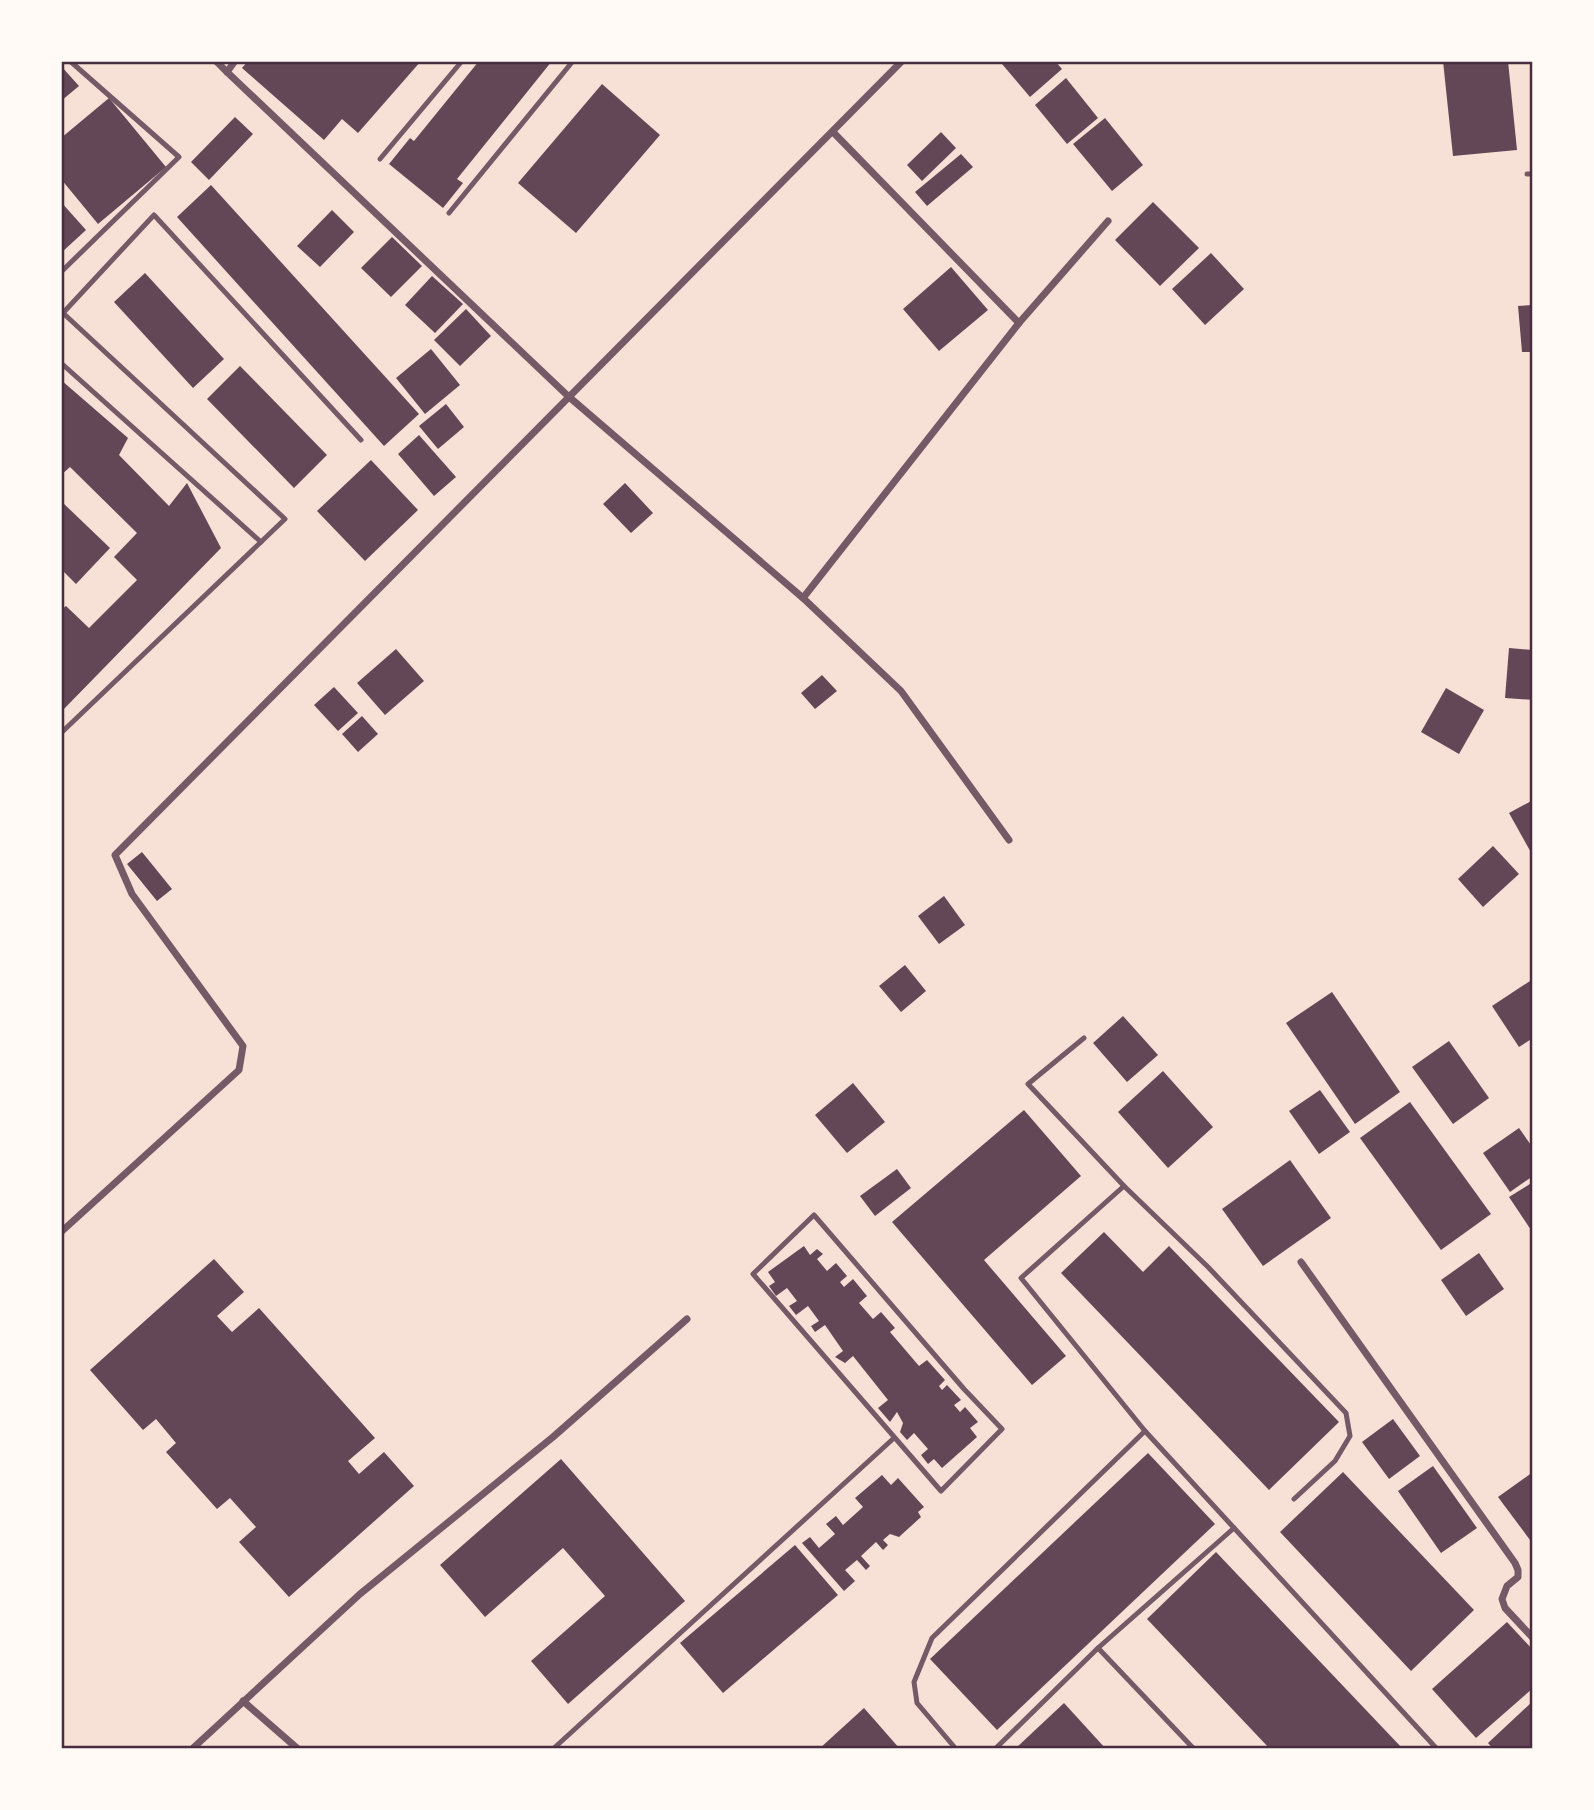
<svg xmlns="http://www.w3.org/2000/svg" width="1594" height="1810" font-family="Quicksand,sans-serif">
<rect width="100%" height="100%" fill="#f7e1d7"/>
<g fill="#644757">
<polygon points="248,61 421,61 358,133 342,119 324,140 242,68"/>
<polygon points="479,61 552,61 457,179 463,183 443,208 389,164 410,138 414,141"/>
<polygon points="1005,61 1055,61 1062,69 1030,97 1002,64"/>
<polygon points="1443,61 1508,61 1517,150 1453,156"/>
<polygon points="61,66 79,86 61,101"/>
<polygon points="1066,78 1098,118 1067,144 1035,105"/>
<polygon points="602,84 660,135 576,233 518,183"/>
<polygon points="109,98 166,167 98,224 61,179 61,138"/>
<polygon points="235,117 253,134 209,180 191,162"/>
<polygon points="1105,118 1143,165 1112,191 1073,144"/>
<polygon points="941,132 956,148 922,181 907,165"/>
<polygon points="961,154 973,167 927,206 915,192"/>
<polygon points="211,185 419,414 384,446 177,217"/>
<polygon points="61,202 86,230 61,253"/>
<polygon points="1153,202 1199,248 1160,286 1115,240"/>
<polygon points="332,210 354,232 320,267 297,246"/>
<polygon points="392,237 422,266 391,297 361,268"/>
<polygon points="1211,253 1244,289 1205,325 1172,289"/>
<polygon points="951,267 988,310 939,351 903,309"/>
<polygon points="145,273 224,359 193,388 114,302"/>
<polygon points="432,276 463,304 435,333 405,305"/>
<polygon points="1533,305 1533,352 1522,352 1518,306"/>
<polygon points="466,309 491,336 460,366 434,340"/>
<polygon points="431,349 460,385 425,414 396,378"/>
<polygon points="240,366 327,455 294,488 207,399"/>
<polygon points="61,380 128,438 119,455 169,506 187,483 221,548 61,712 61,610 66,606 89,628 137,580 114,557 137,533 70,467 61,475"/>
<polygon points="446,404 464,427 438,449 419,426"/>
<polygon points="419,435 456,477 434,496 398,454"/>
<polygon points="371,460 418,510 365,561 317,511"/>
<polygon points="625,483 653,513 631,533 603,504"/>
<polygon points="61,501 110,548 76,584 61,569"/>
<polygon points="1509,648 1533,650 1533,700 1505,698"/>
<polygon points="396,649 424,681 385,715 357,683"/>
<polygon points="822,675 837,691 815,709 801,693"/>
<polygon points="334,687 358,713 338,731 314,705"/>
<polygon points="1446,688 1484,710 1459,754 1421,732"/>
<polygon points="362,716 378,734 358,752 342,734"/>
<polygon points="1533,800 1533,856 1509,813"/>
<polygon points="1493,846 1519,874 1483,907 1458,879"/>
<polygon points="142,852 172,889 157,901 127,864"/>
<polygon points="944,896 965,925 939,944 918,916"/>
<polygon points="905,965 926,991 901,1012 879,986"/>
<polygon points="1533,979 1533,1038 1519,1047 1492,1006"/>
<polygon points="1332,992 1400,1092 1355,1124 1286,1023"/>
<polygon points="1123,1016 1158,1055 1127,1082 1093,1043"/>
<polygon points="1449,1041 1489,1098 1453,1124 1412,1067"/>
<polygon points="1163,1071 1213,1127 1168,1168 1118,1112"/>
<polygon points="853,1083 885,1122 847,1153 815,1115"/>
<polygon points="1320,1090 1350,1132 1319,1154 1289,1111"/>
<polygon points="1410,1102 1491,1214 1441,1250 1360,1138"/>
<polygon points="1024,1110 1081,1176 984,1260 1066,1356 1032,1385 892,1222"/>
<polygon points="1519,1128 1533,1148 1533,1176 1510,1192 1483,1153"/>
<polygon points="1290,1160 1331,1218 1263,1266 1222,1209"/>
<polygon points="897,1169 911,1188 875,1216 860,1196"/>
<polygon points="1533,1182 1533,1229 1531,1230 1509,1197"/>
<polygon points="1104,1232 1143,1272 1169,1246 1339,1422 1269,1490 1061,1273"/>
<polygon points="804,1246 810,1255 817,1249 823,1254 817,1259 827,1271 836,1263 847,1276 840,1282 844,1287 853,1279 867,1296 859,1303 873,1319 881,1312 895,1328 890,1332 919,1366 927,1360 945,1380 939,1386 942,1390 947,1385 961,1400 954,1405 960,1412 965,1407 978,1422 970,1428 977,1437 942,1468 934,1459 928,1464 921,1455 928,1449 914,1433 907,1440 900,1432 903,1423 897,1412 890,1422 878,1408 888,1400 853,1356 845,1363 835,1357 843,1351 825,1325 815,1332 811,1326 819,1321 808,1306 796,1315 789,1306 797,1301 787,1288 776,1296 769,1286 775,1282 768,1272"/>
<polygon points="1479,1253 1504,1289 1466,1316 1441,1280"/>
<polygon points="214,1259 244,1292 217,1316 232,1332 259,1308 375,1438 348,1461 359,1474 384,1452 414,1486 289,1597 239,1542 256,1527 230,1498 217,1509 166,1452 176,1443 156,1419 143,1430 90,1370"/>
<polygon points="1393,1419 1420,1456 1389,1479 1362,1442"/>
<polygon points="1148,1453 1215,1524 997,1730 930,1659"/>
<polygon points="561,1459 685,1601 568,1704 531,1661 605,1596 563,1548 485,1617 440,1565"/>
<polygon points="1433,1466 1477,1528 1441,1553 1398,1491"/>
<polygon points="1343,1472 1474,1610 1411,1671 1280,1532"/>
<polygon points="1533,1472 1533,1544 1498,1497"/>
<polygon points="882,1475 891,1485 898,1478 924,1507 918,1512 921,1517 899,1537 890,1534 883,1540 888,1545 883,1550 876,1542 861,1556 870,1566 866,1570 857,1560 845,1570 855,1581 844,1591 802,1543 810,1537 819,1548 835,1534 826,1524 836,1516 843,1525 863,1507 855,1498"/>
<polygon points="795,1545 838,1595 723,1693 680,1643"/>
<polygon points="1216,1552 1403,1749 1270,1749 1147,1619"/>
<polygon points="1507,1622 1533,1650 1533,1688 1476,1738 1432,1689"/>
<polygon points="1533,1701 1533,1749 1493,1749 1488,1743"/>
<polygon points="1064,1703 1106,1749 1015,1749"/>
<polygon points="864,1708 900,1749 819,1749"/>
</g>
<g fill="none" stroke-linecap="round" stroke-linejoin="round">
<g stroke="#755966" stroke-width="5">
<polyline points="380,159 462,61"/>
<polyline points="1527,174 1533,174"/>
<polyline points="449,213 573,61"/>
<polyline points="61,272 179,157 70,61"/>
<polyline points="63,313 154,215 361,440"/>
<polyline points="61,315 63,313 285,519 61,733"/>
<polyline points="61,363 261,542"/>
<polyline points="1084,1038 1028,1084 1124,1186 1021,1278 1145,1431"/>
<polyline points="1124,1186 1208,1267 1346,1413 1350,1436 1335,1461 1294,1499"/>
<polygon points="814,1215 964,1389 1002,1429 941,1491 753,1274"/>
<polyline points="553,1749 894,1438"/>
<polyline points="956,1749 917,1703 914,1682 932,1638 1145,1431 1437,1749"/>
<polyline points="995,1749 1098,1648"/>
<polyline points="1194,1749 1098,1648 1234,1528"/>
</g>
<g stroke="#755966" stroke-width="7">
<polyline points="216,61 227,72 235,61"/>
<polyline points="227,72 568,396 803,598 901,691 1009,840"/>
<polyline points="833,132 1019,323"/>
<polyline points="803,598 1019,323 1108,221"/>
<polyline points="61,1232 239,1070 243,1046 132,894 115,855 902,61"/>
<polyline points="1301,1262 1515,1563 1518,1570 1518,1577 1507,1586 1502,1599 1505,1608 1533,1638"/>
<polyline points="243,1701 298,1749"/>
<polyline points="192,1749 360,1594 553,1437 687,1319"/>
</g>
</g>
<rect width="1594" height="1810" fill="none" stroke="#fffaf5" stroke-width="126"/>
<rect x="63" y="63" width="1468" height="1684" fill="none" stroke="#4a2c40" stroke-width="2.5"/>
</svg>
